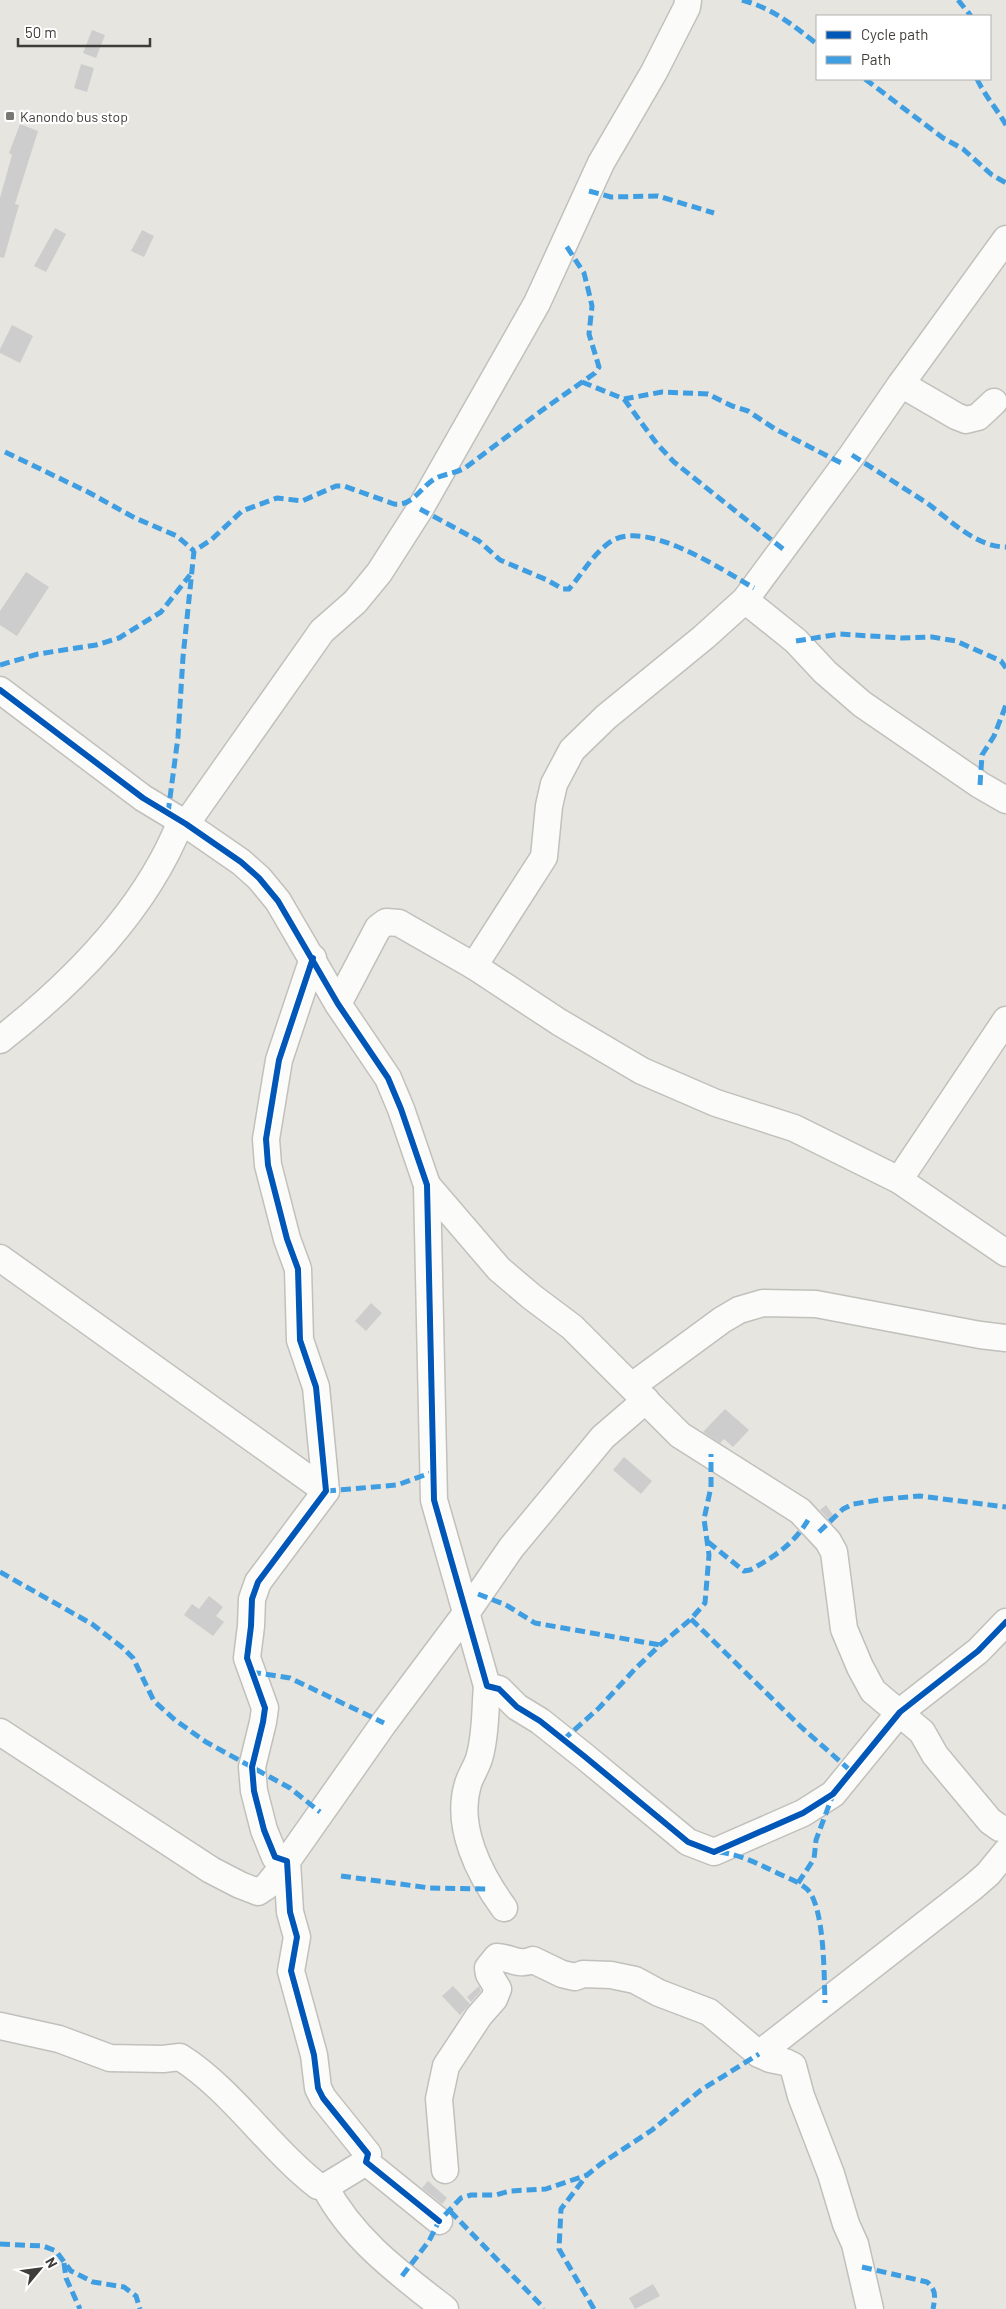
<svg xmlns="http://www.w3.org/2000/svg" width="1006" height="2309" font-family="Barlow,sans-serif">
<rect width="100%" height="100%" fill="#e6e5df"/>
<g fill="#cecdcd">
<polygon points="92,30 105,35 96,58 83,53"/>
<polygon points="81,64 94,68 87,92 74,88"/>
<polygon points="20,124 38,131 15,204 19,205 4,258 0,257 0,198 12,155 9,153"/>
<polygon points="55,228 66,234 46,272 34,266"/>
<polygon points="142,230 154,236 144,257 131,251"/>
<polygon points="12,325 33,336 20,363 0,353 0,349"/>
<polygon points="26,572 49,587 17,636 0,625 0,611"/>
<polygon points="371,1303 382,1313 366,1331 355,1321"/>
<polygon points="725,1409 749,1430 733,1447 724,1439 720,1443 703,1432"/>
<polygon points="624,1457 652,1481 641,1494 613,1470"/>
<polygon points="826,1505 834,1516 829,1520 820,1510"/>
<polygon points="209,1596 223,1607 216,1616 224,1622 213,1636 184,1615 192,1604 199,1609"/>
<polygon points="453,1986 470,2004 460,2015 442,1996"/>
<polygon points="479,1986 481,1991 471,2002 467,1997"/>
<polygon points="428,2181 447,2198 442,2204 422,2188"/>
<polygon points="653,2284 660,2296 635,2309 629,2298"/>
</g>
<g fill="none" stroke-linecap="round" stroke-linejoin="round">
<g stroke="#c1c0bc" stroke-width="29">
<g id="minor">
<polyline points="901,384 956,416 966,420 978,417 994,402"/>
<polyline points="745,600 796,641 825,672 862,704 980,785 1006,800"/>
<polyline points="0,690 143,798 186,824 241,862 259,878 278,901 338,1004 388,1078 401,1109 427,1185 434,1500 487,1686 499,1689 517,1707 540,1721 584,1756 688,1842 714,1852 803,1813 833,1794 900,1712 978,1651 1006,1622"/>
<polyline points="186,824 322,631 355,602 379,573 420,509 537,303 601,163 654,72 687,7 688,0"/>
<polyline points="313,958 279,1060 266,1139 268,1165 287,1239 298,1269 300,1340 316,1387 326,1491 258,1582 252,1599 251,1626 247,1658 265,1708 263,1722 252,1767 254,1791 264,1830 275,1857 287,1861 290,1912 297,1937 291,1971 314,2055 318,2088 323,2098 368,2154 366,2162 439,2221"/>
<polyline points="474,966 544,857 549,806 554,784 572,750 606,717 704,637 745,600 852,455 901,384 1006,239"/>
<polyline points="338,1004 378,928 386,922 399,923 474,966 559,1022 642,1071 716,1103 794,1128 899,1180 1006,1253"/>
<path d="M0 1040C74 982 146 910 181 821"/>
<polyline points="899,1180 1006,1020"/>
<polyline points="427,1185 499,1269 532,1297 572,1327 680,1435 800,1511 828,1541 834,1552 844,1629 860,1667 873,1691 922,1732 935,1755 990,1821 1000,1828 1006,1829"/>
<polyline points="0,1258 326,1491"/>
<polyline points="632,1386 722,1320 739,1310 763,1303 816,1304 980,1335 1006,1338"/>
<path d="M487 1686C485 1709 486 1733 480 1755 478 1765 471 1774 468 1784 455 1826 479 1874 504 1908"/>
<polyline points="0,1732 211,1870 240,1885 258,1892 267,1886 287,1861 384,1723 467,1612 511,1548 603,1437 646,1400"/>
<path d="M0 2026 59 2039 110 2058 163 2059 180 2057C231 2089 270 2149 318 2186L325 2187 366 2162"/>
<polyline points="759,2054 973,1887 988,1874 1006,1852"/>
<path d="M445 2170 439 2099 446 2066 479 2016 494 1999 498 1989 489 1974 488 1968 497 1957C512 1958 518 1966 533 1960L562 1974 575 1977 583 1974 611 1975 635 1980 659 1993 709 2012 759 2054 770 2059 785 2062 793 2066 801 2096 831 2174 846 2224 855 2244 870 2309"/>
<path d="M325 2187C352 2239 400 2274 445 2309"/>
</g>
</g>
<use href="#minor" stroke="#fbfbfa" stroke-width="26"/>
<g stroke="#3f9ee2" stroke-width="5" stroke-dasharray="10 5" stroke-linecap="butt">
<path d="M742 0C774 9 791 24 817 44"/>
<polyline points="958,0 971,16"/>
<polyline points="865,79 943,138 963,149 992,175 1006,183"/>
<path d="M977 79C985 96 997 109 1006 125"/>
<polyline points="589,191 611,197 658,196 714,213"/>
<polyline points="582,382 624,399 662,392 708,394 732,406 748,411 775,429 845,465"/>
<polyline points="624,399 657,444 674,462 783,549"/>
<polyline points="5,452 88,492 135,518 177,536 194,551"/>
<path d="M852 455C877 471 902 487 927 503 950 520 976 547 1006 547"/>
<path d="M420 509 479 541 500 560 547 580 563 589H569C582 574 593 554 610 542 646 518 722 570 754 588"/>
<polyline points="796,641 840,634 902,638 932,637 956,641 1001,661 1006,668"/>
<polyline points="0,665 38,654 96,645 119,638 161,612 190,575"/>
<polyline points="980,785 982,755 994,736 1006,705"/>
<path d="M168 813 178 737 183 657 194 551 211 540 242 511 277 498 302 501 336 486H344L394 504C413 507 421 486 436 478 445 474 456 473 465 468L541 411 595 373 599 367 589 334 592 306 589 293 584 273 565 244"/>
<polyline points="326,1491 397,1485 433,1472"/>
<polyline points="819,1532 843,1509 853,1504 885,1499 920,1496 1006,1507"/>
<path d="M708 1542 744 1571 750 1570C774 1557 794 1544 808 1520"/>
<polyline points="0,1572 92,1624 123,1648 133,1658 154,1701 175,1720 206,1742 290,1788 320,1812"/>
<polyline points="478,1594 506,1605 535,1623 660,1645"/>
<polyline points="691,1619 800,1726 852,1772"/>
<polyline points="251,1672 290,1678 384,1723"/>
<polyline points="563,1740 599,1708 635,1669 660,1645 691,1619 705,1603 709,1555 704,1519 711,1487 711,1454"/>
<path d="M719 1852C740 1855 755 1862 773 1871 785 1877 798 1881 807 1889 825 1907 824 1977 825 2003"/>
<polyline points="341,1876 430,1888 490,1889"/>
<polyline points="798,1883 814,1859 816,1840 832,1797"/>
<polyline points="450,2211 541,2305 543,2309"/>
<polyline points="0,2244 43,2246 56,2251 71,2271 93,2282 124,2287 136,2296 140,2309"/>
<polyline points="64,2263 66,2278 80,2309"/>
<path d="M862 2267 927 2282C937 2290 935 2298 933 2309"/>
<polyline points="402,2276 429,2241 439,2221 461,2198 471,2195 496,2195 510,2191 546,2189 587,2175"/>
<polyline points="594,2309 559,2249 561,2209 587,2175 602,2163 652,2130 701,2090 759,2054"/>
</g>
<g stroke="#fff" stroke-width="9">
<g id="cycleway">
<polyline points="0,690 143,798 186,824 241,862 259,878 278,901 338,1004 388,1078 401,1109 427,1185 434,1500 487,1686 499,1689 517,1707 540,1721 584,1756 688,1842 714,1852 803,1813 833,1794 900,1712 978,1651 1006,1622"/>
<polyline points="313,958 279,1060 266,1139 268,1165 287,1239 298,1269 300,1340 316,1387 326,1491 258,1582 252,1599 251,1626 247,1658 265,1708 263,1722 252,1767 254,1791 264,1830 275,1857 287,1861 290,1912 297,1937 291,1971 314,2055 318,2088 323,2098 368,2154 366,2162 439,2221"/>
</g>
</g>
<use href="#cycleway" stroke="#0057b8" stroke-width="6"/>
</g>
<rect fill="#797873" stroke="#fff" stroke-width="2" x="5" y="111" width="10" height="10" rx="2.5"/>
<g text-anchor="middle" dominant-baseline="central" stroke-width="4.5" stroke-linejoin="round" paint-order="stroke">
<g font-size="14" fill="#3e3d39" stroke="#fff" text-anchor="start">
<text x="20" y="116">Kanondo bus stop</text>
</g>
</g>
<rect x="816" y="15" width="175" height="65" fill="#ffffff" stroke="#b2b1b0"/>
<rect x="826" y="31" width="25" height="8" fill="#0057b8" stroke="#b2b1b0"/>
<text x="861" y="40" font-size="15" fill="#3e3d39">Cycle path</text>
<rect x="826" y="56" width="25" height="8" fill="#3f9ee2" stroke="#b2b1b0"/>
<text x="861" y="65" font-size="15" fill="#3e3d39">Path</text>
<g transform="translate(40 2269) rotate(61)" stroke="#ffffff" stroke-width="4" paint-order="stroke">
<path d="M0-4L9 19L0 12L-9 19Z" fill="#3e3d39"/>
<text y="-8" font-size="14" font-weight="bold" text-anchor="middle" fill="#3e3d39">N</text>
</g>
<path d="M18 38v8h132v-8" fill="none" stroke="#3e3d39" stroke-width="2.5"/>
<text x="25" y="38" font-size="15" fill="#3e3d39" stroke="#ffffff" stroke-width="4" paint-order="stroke">50 m</text>
</svg>
